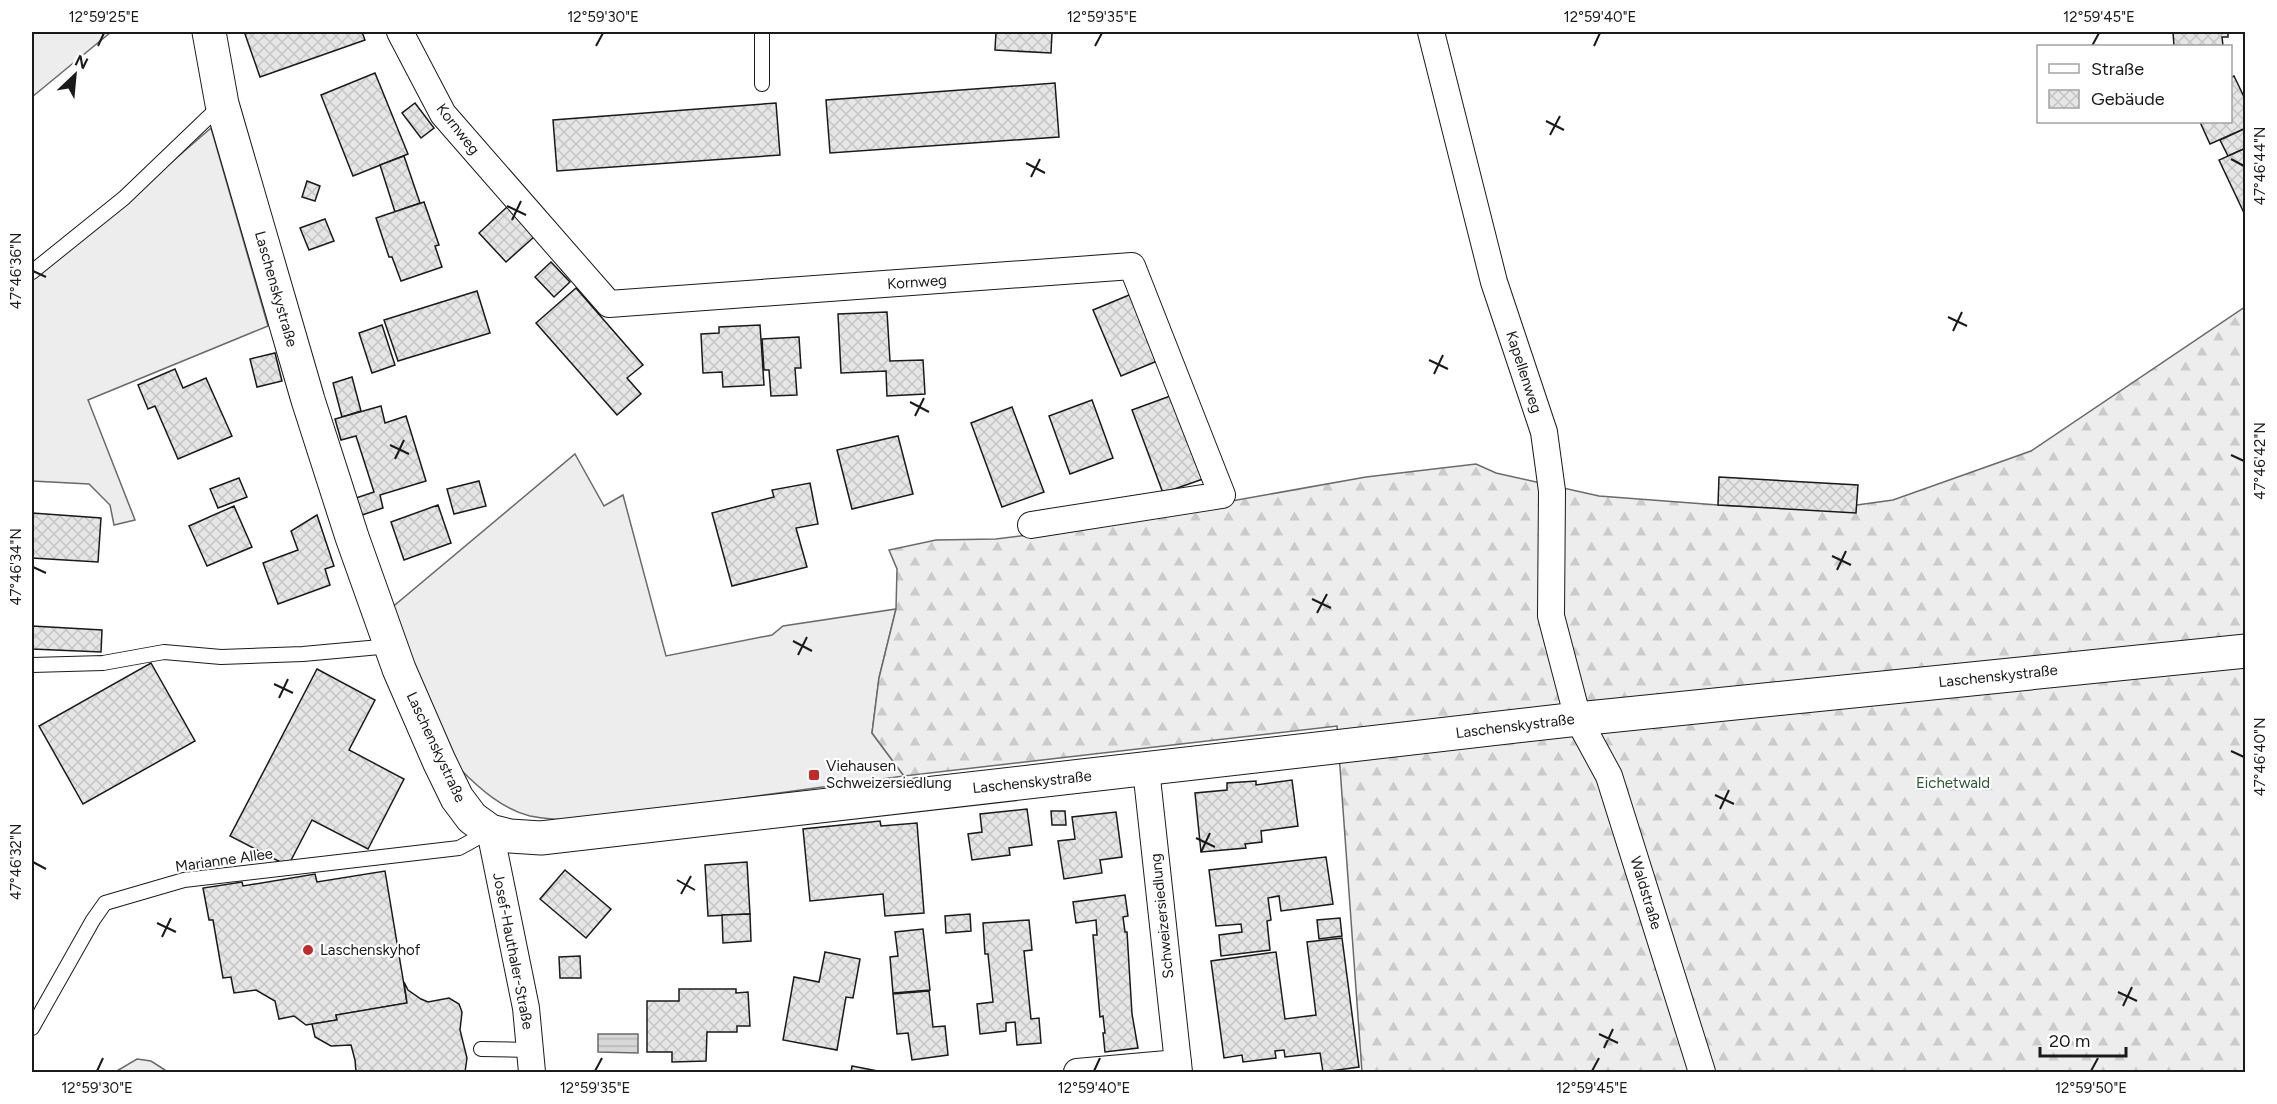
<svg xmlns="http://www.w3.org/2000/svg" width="2277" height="1104" font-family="Figtree,sans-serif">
<defs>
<pattern id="forest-firs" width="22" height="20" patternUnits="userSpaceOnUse" patternTransform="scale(1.5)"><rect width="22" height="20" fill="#ededed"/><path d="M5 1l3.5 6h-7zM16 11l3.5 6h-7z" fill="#cbcbcb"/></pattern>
<pattern id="park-crowns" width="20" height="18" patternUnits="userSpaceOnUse" patternTransform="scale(1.5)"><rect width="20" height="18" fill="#ededed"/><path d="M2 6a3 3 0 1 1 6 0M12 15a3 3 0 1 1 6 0" fill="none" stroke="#cbcbcb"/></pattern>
<pattern id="water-rules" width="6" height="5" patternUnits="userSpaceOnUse" patternTransform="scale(1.5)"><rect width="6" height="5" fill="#d7d7d7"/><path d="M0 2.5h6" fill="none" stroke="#b8b8b8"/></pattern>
<pattern id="building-cross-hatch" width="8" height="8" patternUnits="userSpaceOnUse" patternTransform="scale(1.5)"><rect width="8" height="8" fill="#e6e6e6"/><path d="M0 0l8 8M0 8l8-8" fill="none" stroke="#c5c5c5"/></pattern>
</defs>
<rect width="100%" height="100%" fill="#fff"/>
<g fill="#ededed" stroke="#6a6a6a" stroke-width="1.5">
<polygon points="32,32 111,32 32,97"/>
<polygon points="211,128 268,326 88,400 135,520 114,525 110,505 89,484 32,481 32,279 107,218"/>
<path d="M575 454 604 506 623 495 666 656 772 635 783 626 896 609 879 678 872 733 904 776 572 821C559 819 544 819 530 816 503 809 481 790 461 770L389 610Z"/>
</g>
<polygon fill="url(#forest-firs)" stroke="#6a6a6a" stroke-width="1.5" points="2245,307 2245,1072 1362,1072 1337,726 904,776 872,733 879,678 896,609 897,569 889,550 936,540 996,539 1069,530 1366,477 1476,464 1496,473 1599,496 1718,505 1821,510 1893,500 2031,451"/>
<polygon fill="url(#park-crowns)" stroke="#6a6a6a" stroke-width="1.5" points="137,1059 151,1061 165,1070 165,1072 115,1072"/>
<polygon fill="url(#water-rules)" stroke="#6a6a6a" stroke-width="1.5" points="598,1034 638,1034 638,1053 598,1052"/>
<g fill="url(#building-cross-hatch)" stroke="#1a1a1a" stroke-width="1.5">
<polygon points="252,32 362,32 365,40 260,77 245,34"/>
<polygon points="996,32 1052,32 1051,53 995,50"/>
<polygon points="2173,32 2228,32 2228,37 2222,37 2223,46 2174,46"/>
<polygon points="375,73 408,154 353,176 321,95"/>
<polygon points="2234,76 2246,101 2246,128 2210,144 2200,122 2230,122 2230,78"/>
<polygon points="1055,83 1059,137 830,153 826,100"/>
<polygon points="415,103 434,128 421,138 402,113"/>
<polygon points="776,103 780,155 557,171 553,120"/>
<polygon points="2244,129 2246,148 2228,156 2220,140"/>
<polygon points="2246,148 2246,215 2245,215 2219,160"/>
<polygon points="404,156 420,203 395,212 380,165"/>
<polygon points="307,181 320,186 315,201 302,197"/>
<polygon points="424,202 439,245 435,246 442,267 401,281 392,257 389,257 376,218"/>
<polygon points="507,207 534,237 506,262 479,233"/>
<polygon points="325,219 334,241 309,250 300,228"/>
<polygon points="551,262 570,282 554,297 535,277"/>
<polygon points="576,288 643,365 627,378 641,394 617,415 536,323"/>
<polygon points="477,291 490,333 398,361 384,320"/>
<polygon points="1134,293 1162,359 1121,376 1093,310"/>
<polygon points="887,312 890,361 923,360 925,394 887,396 886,371 841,373 838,314"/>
<polygon points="382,325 395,365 372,373 359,333"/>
<polygon points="760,325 764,385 723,387 722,372 703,373 701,334 719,333 719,327"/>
<polygon points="799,337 801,368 795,368 797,395 771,396 769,370 764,370 762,339"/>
<polygon points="275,353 282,381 257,387 250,359"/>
<polygon points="175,369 183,388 206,378 232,436 178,459 155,406 148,409 138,385"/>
<polygon points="352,377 361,411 342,417 333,383"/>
<polygon points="1173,395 1203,479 1163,493 1132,410"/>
<polygon points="1092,400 1113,458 1070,474 1049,416"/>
<polygon points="381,406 385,423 406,416 426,481 380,495 383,508 362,515 356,498 374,492 356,436 341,440 335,419"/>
<polygon points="1012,407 1044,492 1002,507 971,423"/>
<polygon points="898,436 913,494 852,509 837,450"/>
<polygon points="1719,477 1858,485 1856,513 1718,505"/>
<polygon points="239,478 247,497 218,508 210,489"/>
<polygon points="479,481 486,506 454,514 447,489"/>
<polygon points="810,483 818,524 796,528 807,567 732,586 712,513 774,497 772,490"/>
<polygon points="438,505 451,543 404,560 391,522"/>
<polygon points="234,506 252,547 207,566 189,526"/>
<polygon points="32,513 101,518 98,562 32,558"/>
<polygon points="317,515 334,566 325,569 330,585 278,604 263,563 298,550 291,531"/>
<polygon points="32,626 102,630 101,652 32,649"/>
<polygon points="151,663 195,741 83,804 39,726"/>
<polygon points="317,669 375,700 349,750 404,779 368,849 312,820 288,866 230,836"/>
<polygon points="1292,780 1298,826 1261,831 1262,842 1245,844 1246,848 1201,852 1195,793 1227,790 1227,783 1256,781 1256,785"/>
<polygon points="1027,809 1032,845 1009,848 1010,855 972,860 968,834 982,832 980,814"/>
<polygon points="1051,811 1065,811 1066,825 1052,825"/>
<polygon points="1116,812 1122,857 1100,860 1102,873 1064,879 1058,841 1075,839 1072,817"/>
<polygon points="880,821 881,826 917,823 924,913 885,916 883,894 810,901 803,829"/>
<polygon points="1326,857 1333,904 1281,911 1279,896 1268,898 1271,920 1267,921 1270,950 1221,956 1219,935 1242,932 1241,924 1216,926 1209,870"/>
<polygon points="747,862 750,914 708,916 705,865"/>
<polygon points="565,870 611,909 586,938 540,899"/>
<polygon points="385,871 407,1003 336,1015 337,1020 306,1025 294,1016 279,1019 275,1001 256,990 234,993 231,977 223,978 213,920 209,920 203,888 242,882 243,886 315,874 317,882"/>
<polygon points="1125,895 1128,916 1123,917 1125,932 1127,932 1132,1014 1138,1048 1105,1052 1103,1033 1105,1033 1103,1016 1100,1017 1093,935 1097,935 1096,920 1076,923 1073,902"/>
<polygon points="750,914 751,941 723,943 722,915"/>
<polygon points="970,914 971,931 946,933 945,916"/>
<polygon points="1340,918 1342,936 1319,939 1317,920"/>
<polygon points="1029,920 1032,950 1024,951 1031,1019 1039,1018 1041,1043 1017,1045 1015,1022 1006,1023 1006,1031 980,1034 977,1004 993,1002 988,954 985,954 983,923"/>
<polygon points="923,929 930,990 893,993 890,957 898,956 895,932"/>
<polygon points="1342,938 1359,1067 1323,1072 1320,1053 1285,1057 1284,1050 1275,1051 1276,1058 1243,1062 1242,1055 1224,1058 1211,961 1276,952 1285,1019 1316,1015 1307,942"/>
<polygon points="825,952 860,959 853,998 846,997 837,1050 783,1040 794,977 819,982"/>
<polygon points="580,956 581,978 560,978 559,957"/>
<polygon points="404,982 408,990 421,999 428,1002 449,998 459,1004 462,1012 460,1030 467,1058 465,1072 356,1072 355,1060 351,1045 331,1046 315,1037 312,1024 337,1020 336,1015 407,1003"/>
<polygon points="679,989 736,989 736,993 748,992 750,1026 737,1026 737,1032 707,1032 706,1061 672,1062 672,1052 647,1052 647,1001 679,1001"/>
<polygon points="929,991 933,1027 945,1026 948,1055 912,1060 908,1033 897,1034 893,994"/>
<polygon points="852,1066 883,1072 851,1072"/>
</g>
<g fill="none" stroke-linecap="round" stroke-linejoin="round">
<g stroke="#1a1a1a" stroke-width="16">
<g id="lane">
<polyline points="762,84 762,32"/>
<polyline points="32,272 124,198 220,106"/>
<polyline points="32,665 103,663 164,652 221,657 303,654 391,646"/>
<polyline points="32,1028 93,920 105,903 184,880 459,848 488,832"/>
<polyline points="481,1049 530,1050"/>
</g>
</g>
<g stroke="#1a1a1a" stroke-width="28">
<g id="street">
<polyline points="400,32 443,114 609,304 1132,266 1222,495 1031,525"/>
<polyline points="1431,32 1494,282 1544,432 1552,491 1551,616 1578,719 1609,776 1702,1072"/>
<polyline points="1146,769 1179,1072"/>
<polyline points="490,831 526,1008 532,1072"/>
<polyline points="1077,1072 1178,1063"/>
</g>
</g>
<g stroke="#1a1a1a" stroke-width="35">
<polyline id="secondary" points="209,32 222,104 308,400 352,537 399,669 439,761 457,798 472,818 490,831 510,836 541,838 1578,719 2246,651"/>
</g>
<use href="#lane" stroke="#fff" stroke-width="14"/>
<use href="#street" stroke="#fff" stroke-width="26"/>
<use href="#secondary" stroke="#fff" stroke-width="33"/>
</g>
<path fill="none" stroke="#1a1a1a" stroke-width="2" d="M98 46 104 33M596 46 603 33M1095 46 1102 33M1594 46 1600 33M2092 46 2099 33M1546 121 1564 130M1550 135 1560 116M2231 159 2244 166M1026 163 1045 173M1031 177 1040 159M507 206 526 215M512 220 521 201M33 271 46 277M1948 317 1967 326M1953 331 1962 312M1429 360 1448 369M1434 374 1443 355M910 402 929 412M915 416 924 398M390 445 409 454M2231 455 2244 461M395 459 404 440M1832 556 1851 565M33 567 46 573M1837 570 1846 551M1312 599 1331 608M1317 613 1327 594M793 641 812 651M798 655 807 637M274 684 293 693M279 698 288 679M2231 751 2244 757M1715 795 1734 804M1720 809 1729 790M1196 838 1215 847M1201 852 1210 833M33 862 46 869M677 880 695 890M681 894 691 876M157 923 176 932M162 937 171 918M2118 992 2137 1001M2123 1006 2132 987M1599 1034 1618 1043M1604 1048 1613 1029M97 1071 103 1058M595 1071 602 1058M1094 1071 1100 1058M1592 1071 1599 1058M2091 1071 2098 1058"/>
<g fill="#c62828" stroke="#fff" stroke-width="2">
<rect x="808" y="769" width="12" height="12" rx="3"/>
<circle cx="308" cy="950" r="6"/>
</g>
<g text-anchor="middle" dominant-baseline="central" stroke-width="4.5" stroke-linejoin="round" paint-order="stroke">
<g font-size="15" fill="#1a1a1a" stroke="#fff">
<text transform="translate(458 129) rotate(52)">Kornweg</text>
<text transform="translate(917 282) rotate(-4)">Kornweg</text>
<text transform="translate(276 289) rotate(74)">Laschenskystraße</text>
<text transform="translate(1524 372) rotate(72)">Kapellenweg</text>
<text transform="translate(1998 676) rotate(-6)">Laschenskystraße</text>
<text transform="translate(1515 726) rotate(-7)">Laschenskystraße</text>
<text transform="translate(436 747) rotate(65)">Laschenskystraße</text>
<text transform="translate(1032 782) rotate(-6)">Laschenskystraße</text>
<text transform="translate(224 860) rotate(-8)">Marianne Allee</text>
<text transform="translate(1646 893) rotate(73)">Waldstraße</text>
<text transform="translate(1162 916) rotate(-96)">Schweizersiedlung</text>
<text transform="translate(513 951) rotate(79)">Josef-Hauthaler-Straße</text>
</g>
<g font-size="15" fill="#1a1a1a" stroke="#fff" text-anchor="start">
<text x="826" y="766">Viehausen<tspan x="826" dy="17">Schweizersiedlung</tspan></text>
<text x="320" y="950">Laschenskyhof</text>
</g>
<g font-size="15" fill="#2b5a34" stroke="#fff">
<text x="1953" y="783">Eichetwald</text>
</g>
</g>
<rect width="2277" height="1104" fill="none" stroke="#ffffff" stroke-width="66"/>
<rect x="2037" y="45" width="195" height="78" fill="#ffffff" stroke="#a3a3a3" stroke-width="1.5"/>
<rect x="2049" y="64" width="30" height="9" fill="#ffffff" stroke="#a3a3a3" stroke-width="1.5"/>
<text x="2091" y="75" font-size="18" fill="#1a1a1a">Straße</text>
<rect x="2049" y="90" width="30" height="18" fill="url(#building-cross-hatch)" stroke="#a3a3a3" stroke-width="1.5"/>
<text x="2091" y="105" font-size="18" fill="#1a1a1a">Gebäude</text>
<g transform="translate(75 75) rotate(26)" stroke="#ffffff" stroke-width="4.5" paint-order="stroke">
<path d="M0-4.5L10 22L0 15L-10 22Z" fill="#1a1a1a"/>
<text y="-9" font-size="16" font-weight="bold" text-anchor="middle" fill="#1a1a1a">N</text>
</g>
<path d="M2040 1047v9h86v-9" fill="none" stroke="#1a1a1a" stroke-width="3"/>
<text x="2049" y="1047" font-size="18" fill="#1a1a1a" stroke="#ffffff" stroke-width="4.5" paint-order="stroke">20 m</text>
<rect x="33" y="33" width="2211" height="1038" fill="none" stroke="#1a1a1a" stroke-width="2"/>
<g font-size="15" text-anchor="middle" fill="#1a1a1a">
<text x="104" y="22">12°59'25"E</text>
<text x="603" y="22">12°59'30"E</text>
<text x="1102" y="22">12°59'35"E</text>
<text x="1600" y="22">12°59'40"E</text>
<text x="2099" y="22">12°59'45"E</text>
<text transform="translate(2260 166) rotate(-90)" y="5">47°46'44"N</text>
<text transform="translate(16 271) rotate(-90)" y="5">47°46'36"N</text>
<text transform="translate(2260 461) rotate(-90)" y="5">47°46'42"N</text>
<text transform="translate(16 567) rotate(-90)" y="5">47°46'34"N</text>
<text transform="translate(2260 757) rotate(-90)" y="5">47°46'40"N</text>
<text transform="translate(16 862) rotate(-90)" y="5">47°46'32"N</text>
<text x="97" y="1093">12°59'30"E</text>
<text x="595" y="1093">12°59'35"E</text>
<text x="1094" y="1093">12°59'40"E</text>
<text x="1592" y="1093">12°59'45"E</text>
<text x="2091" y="1093">12°59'50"E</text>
</g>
</svg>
